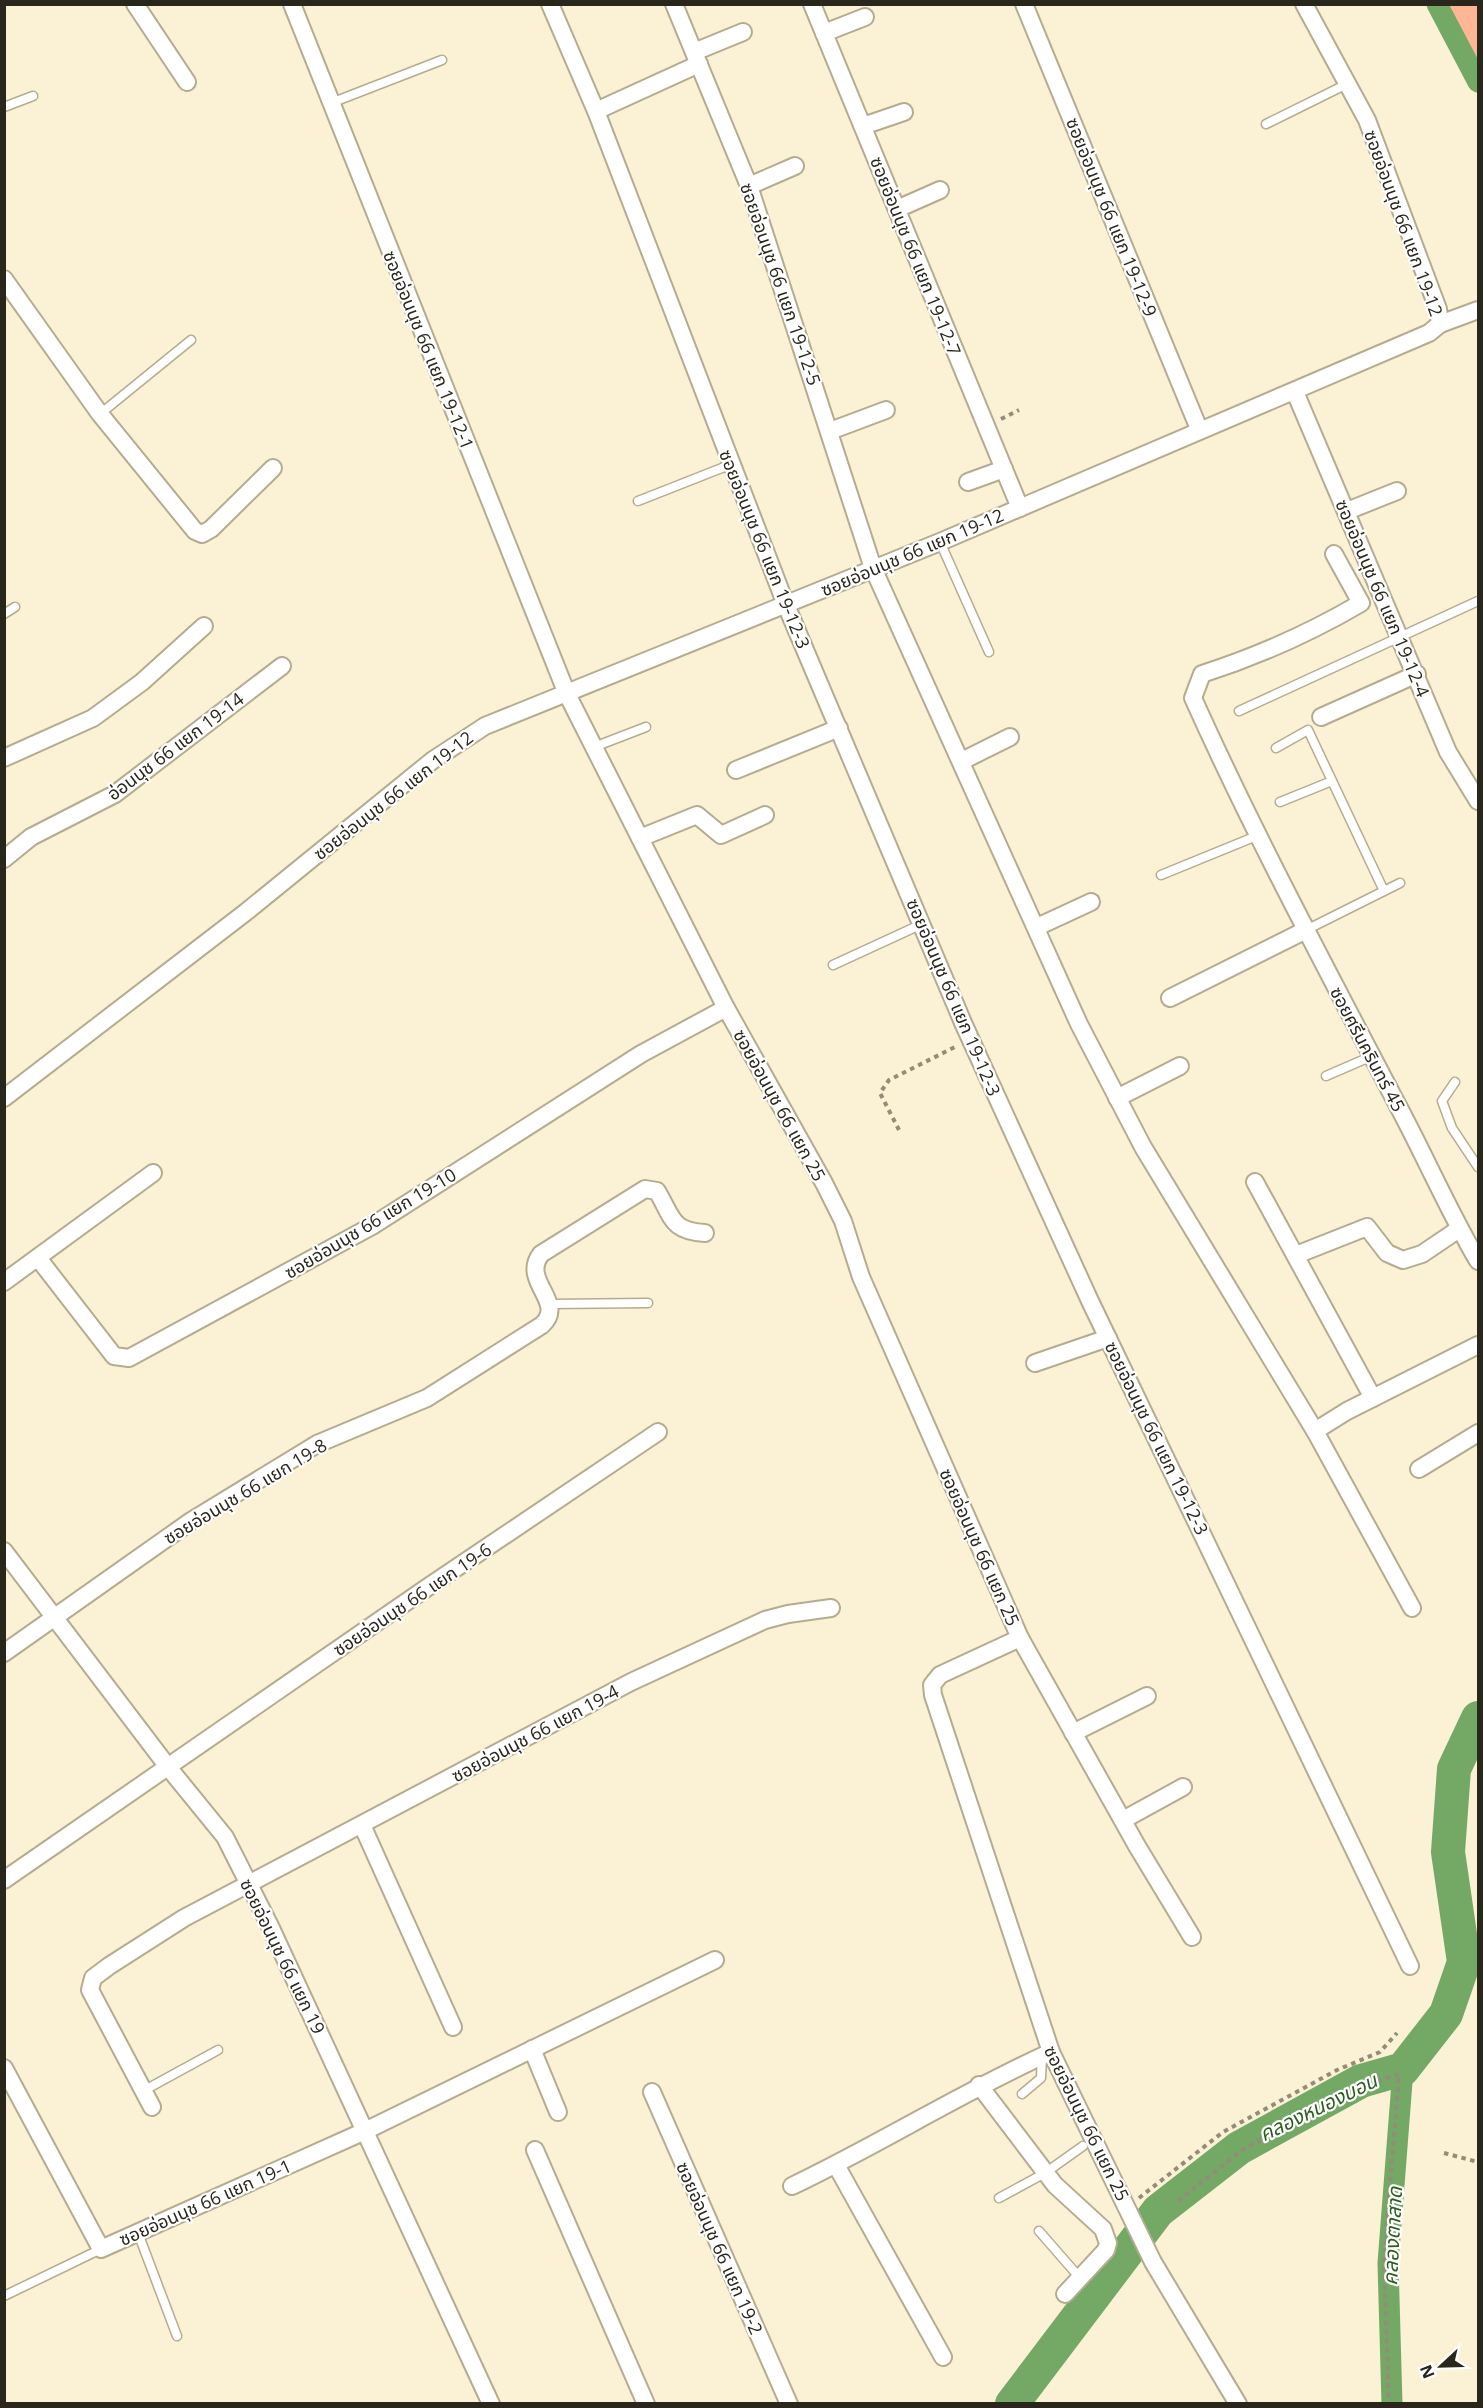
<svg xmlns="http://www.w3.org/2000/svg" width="1483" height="2408" font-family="'Open Sans','Noto Sans Thai',sans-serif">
<rect width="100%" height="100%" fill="#fbf1d4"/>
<polygon fill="#feb695" points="1437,5 1478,5 1478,82 1477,77"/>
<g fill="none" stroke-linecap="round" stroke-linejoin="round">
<g stroke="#73a865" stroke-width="21">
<polyline points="1437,4 1478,82"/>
<polyline points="1392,2404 1388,2263 1403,2069"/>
</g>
<polyline stroke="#73a865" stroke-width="34" points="1012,2404 1158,2211 1239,2148 1361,2081 1403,2069 1446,2014 1464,1962 1448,1852 1454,1769 1478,1718"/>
<g stroke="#b4ac90" stroke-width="11">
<g id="service">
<polyline points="331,103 442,60"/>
<polyline points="4,107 33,96"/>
<polyline points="1266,124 1349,83"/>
<polyline points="100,414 191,340"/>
<polyline points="638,501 732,464"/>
<polyline points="940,542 989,652"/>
<polyline points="4,614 15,607"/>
<polyline points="1239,711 1478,601"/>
<polyline points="594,747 646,727"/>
<polyline points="1276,748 1308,730 1384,891"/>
<polyline points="1280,802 1332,781"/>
<polyline points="1161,875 1259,835"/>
<polyline points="1306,930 1400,883"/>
<polyline points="833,965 922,924"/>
<polyline points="1326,1076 1372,1056"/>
<polyline points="1455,1082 1442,1101 1452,1128 1478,1167"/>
<polyline points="549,1304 648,1303"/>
<polyline points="143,2091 218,2050"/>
<polyline points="1022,2094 1041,2078 1042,2057"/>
<polyline points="999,2198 1045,2173 1083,2146"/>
<polyline points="1039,2231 1080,2278"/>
<polyline points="138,2233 177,2336"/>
<polyline points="4,2296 101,2249"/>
</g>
</g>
<g stroke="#b4ac90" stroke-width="20">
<g id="minor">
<polyline points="135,4 187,82"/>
<polyline points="292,4 567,694 726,1008 824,1183 843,1221 861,1277 1020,1638 940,1675 932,1685 933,1695 1051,2052 1153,2262 1238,2404"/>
<polyline points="550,4 596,111 786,605 964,1025 1090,1301 1410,1966"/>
<polyline points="674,4 749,186 873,568 1079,1024 1143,1147 1315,1431 1412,1608"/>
<polyline points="812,4 1020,508"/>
<polyline points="1024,4 1199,429"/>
<polyline points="824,33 865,17"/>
<polyline points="694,52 743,32"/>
<polyline points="596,111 699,64"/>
<polyline points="863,126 904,112"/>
<polyline points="749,186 795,166"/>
<polyline points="897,209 940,190"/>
<polyline points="4,279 100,414 195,531 202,534 211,529 273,468"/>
<polyline points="1440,324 1478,310"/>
<polyline points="1295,392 1448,752 1478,801"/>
<polyline points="830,431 886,410"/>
<polyline points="968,482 1004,469"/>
<polyline points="1347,511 1397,491"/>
<path d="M1334 554 1361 603C1310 633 1258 656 1202 674L1193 698C1255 836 1327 970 1397 1104 1425 1156 1448 1210 1478 1261"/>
<polyline points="1321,717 1417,674"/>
<polyline points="4,758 93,718 142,682 204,626"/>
<polyline points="962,761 1010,737"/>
<polyline points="736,770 839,728"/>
<polyline points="640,838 697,815 721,835 765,815"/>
<polyline points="4,859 31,837 115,794 282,666"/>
<polyline points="1037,927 1091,902"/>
<polyline points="1170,998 1306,930"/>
<polyline points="4,1098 246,912 433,760 485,726 940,542 1429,333 1440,324 1438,309 1367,120 1304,4"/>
<polyline points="1117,1098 1180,1066"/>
<polyline points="1255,1182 1373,1398"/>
<polyline points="1296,1255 1367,1227 1387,1253 1403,1260 1422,1254 1459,1229"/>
<polyline points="38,1258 114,1356 129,1358 372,1226 641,1054 726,1008"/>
<polyline points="4,1282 153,1173"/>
<polyline points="1035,1363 1108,1338"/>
<polyline points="1315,1431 1347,1411 1478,1345"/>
<polyline points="1419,1469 1478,1433"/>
<polyline points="4,1551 168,1767 225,1837 270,1926 491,2404"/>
<polyline points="1020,1638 1137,1846 1192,1937"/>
<path d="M4 1653 191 1521 317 1444 427 1398 542 1325C567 1302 520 1281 541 1254L645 1189 657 1191C673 1218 671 1231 705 1233"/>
<polyline points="1073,1733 1147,1696"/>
<polyline points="1123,1820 1183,1787"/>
<polyline points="362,1825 453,2027"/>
<polyline points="4,1880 425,1589 658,1432"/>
<polyline points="532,2049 558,2112"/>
<polyline points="4,2068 101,2249 365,2131 715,1960"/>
<polyline points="979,2085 1055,2185 1103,2229 1108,2243 1106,2250 1065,2294"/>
<polyline points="652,2092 789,2404"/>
<polyline points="152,2107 90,1990 93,1978 109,1966 184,1918 631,1682 765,1620 788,1614 831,1608"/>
<polyline points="535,2150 646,2404"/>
<polyline points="836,2165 943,2357"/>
<path d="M792 2186C880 2144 962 2092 1051 2052"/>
</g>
</g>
<g stroke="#938c78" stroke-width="4" stroke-dasharray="4.5 4.5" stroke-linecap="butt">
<polyline points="1001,419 1019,410"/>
<polyline points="899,1130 880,1093 889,1080 957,1046"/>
<polyline points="1444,2153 1478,2162"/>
<polyline points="1139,2198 1223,2132 1337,2070 1380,2052 1397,2033"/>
<polyline points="1178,2201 1242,2150 1361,2087 1399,2074 1384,2264 1389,2404"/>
</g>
<use href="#service" stroke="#fff" stroke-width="8"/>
<use href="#minor" stroke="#fff" stroke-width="16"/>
</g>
<g text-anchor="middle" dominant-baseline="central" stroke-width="4.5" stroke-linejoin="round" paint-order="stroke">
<g font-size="18" fill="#29261b" stroke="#fff">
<text transform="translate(1112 217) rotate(68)">ซอยอ่อนนุช 66 แยก 19-12-9</text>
<text transform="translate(1404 223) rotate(70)">ซอยอ่อนนุช 66 แยก 19-12</text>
<text transform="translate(916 256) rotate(68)">ซอยอ่อนนุช 66 แยก 19-12-7</text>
<text transform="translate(781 284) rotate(71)">ซอยอ่อนนุช 66 แยก 19-12-5</text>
<text transform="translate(429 350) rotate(68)">ซอยอ่อนนุช 66 แยก 19-12-1</text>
<text transform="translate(765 549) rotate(68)">ซอยอ่อนนุช 66 แยก 19-12-3</text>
<text transform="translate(912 552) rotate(-23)">ซอยอ่อนนุช 66 แยก 19-12</text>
<text transform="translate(1383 598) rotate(67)">ซอยอ่อนนุช 66 แยก 19-12-4</text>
<text transform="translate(175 746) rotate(-37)">อ่อนนุช 66 แยก 19-14</text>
<text transform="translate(393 795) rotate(-38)">ซอยอ่อนนุช 66 แยก 19-12</text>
<text transform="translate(954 997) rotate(67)">ซอยอ่อนนุช 66 แยก 19-12-3</text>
<text transform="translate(1368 1049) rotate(62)">ซอยศรีนครินทร์ 45</text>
<text transform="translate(780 1105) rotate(61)">ซอยอ่อนนุช 66 แยก 25</text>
<text transform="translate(370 1223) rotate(-31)">ซอยอ่อนนุช 66 แยก 19-10</text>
<text transform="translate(1157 1438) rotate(64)">ซอยอ่อนนุช 66 แยก 19-12-3</text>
<text transform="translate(245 1491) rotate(-31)">ซอยอ่อนนุช 66 แยก 19-8</text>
<text transform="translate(980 1547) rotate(66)">ซอยอ่อนนุช 66 แยก 25</text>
<text transform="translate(412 1599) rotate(-34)">ซอยอ่อนนุช 66 แยก 19-6</text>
<text transform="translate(535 1733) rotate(-28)">ซอยอ่อนนุช 66 แยก 19-4</text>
<text transform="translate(283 1956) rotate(64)">ซอยอ่อนนุช 66 แยก 19</text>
<text transform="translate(1087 2123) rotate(64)">ซอยอ่อนนุช 66 แยก 25</text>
<text transform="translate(205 2202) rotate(-24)">ซอยอ่อนนุช 66 แยก 19-1</text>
<text transform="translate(720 2248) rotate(66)">ซอยอ่อนนุช 66 แยก 19-2</text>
</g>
<g font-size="20" font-style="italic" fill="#2a5d1b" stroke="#fff">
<text transform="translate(1318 2107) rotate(-26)">คลองหนองบอน</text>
<text transform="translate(1392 2236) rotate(-87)">คลองตาสาด</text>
</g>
</g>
<rect width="1483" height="2408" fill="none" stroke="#29261b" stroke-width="12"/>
<g transform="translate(1441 2366) rotate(248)" stroke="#ffffff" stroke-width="4.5" paint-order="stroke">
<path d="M0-4.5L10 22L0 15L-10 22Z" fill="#29261b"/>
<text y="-9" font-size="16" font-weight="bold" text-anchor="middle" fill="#29261b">N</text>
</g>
</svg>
